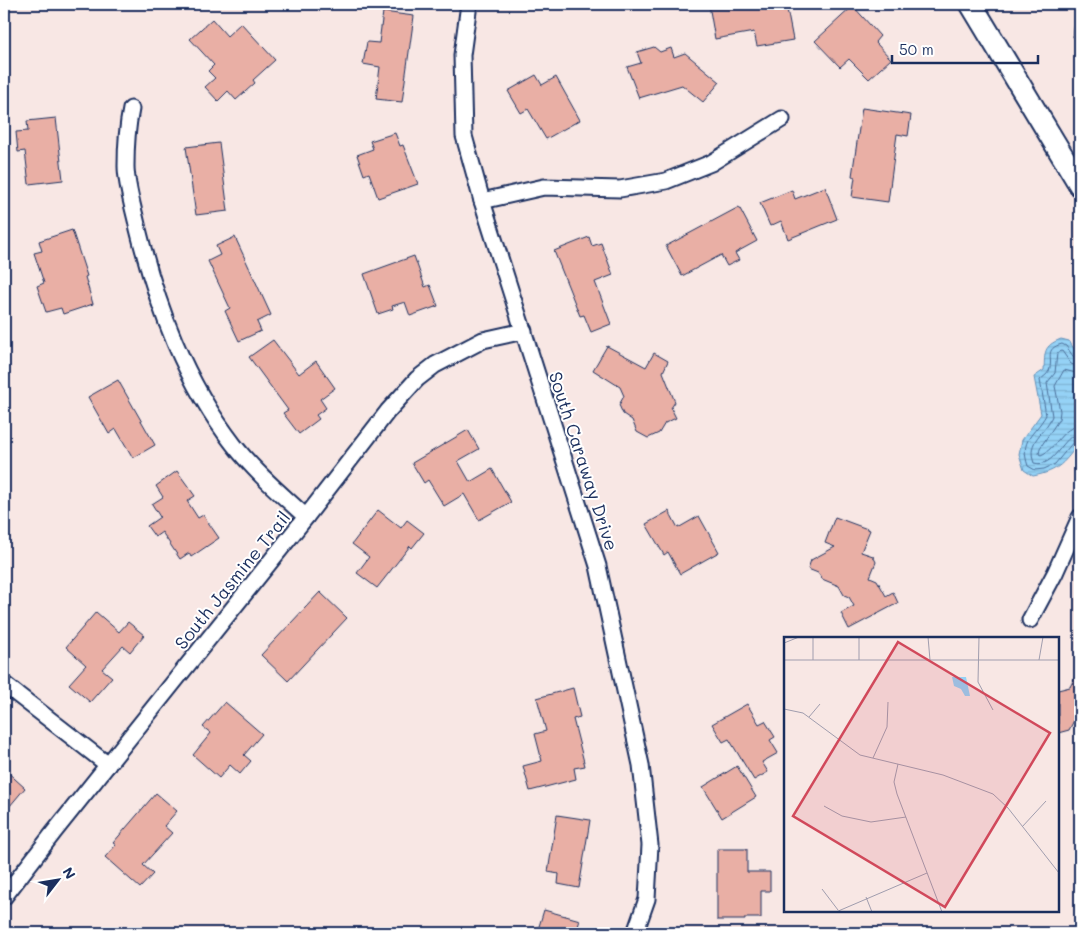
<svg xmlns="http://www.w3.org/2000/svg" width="1084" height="937" font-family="Mali,sans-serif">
<defs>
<pattern id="water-rules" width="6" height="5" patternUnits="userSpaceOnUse" patternTransform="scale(1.25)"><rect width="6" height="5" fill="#95d2f6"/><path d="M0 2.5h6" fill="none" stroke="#80b5d5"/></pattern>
</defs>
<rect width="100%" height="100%" fill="#f8e7e4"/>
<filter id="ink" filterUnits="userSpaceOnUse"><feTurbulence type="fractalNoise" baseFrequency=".02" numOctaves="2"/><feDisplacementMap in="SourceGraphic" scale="10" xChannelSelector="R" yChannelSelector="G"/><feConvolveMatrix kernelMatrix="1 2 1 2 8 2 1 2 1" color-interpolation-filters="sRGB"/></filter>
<g filter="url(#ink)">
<path fill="url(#water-rules)" stroke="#6491b9" d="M1061 339 1069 341 1080 358V442C1064 462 1060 471 1033 476L1024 470 1019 454 1022 440 1041 414 1034 377 1044 370C1045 352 1043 346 1061 339Z"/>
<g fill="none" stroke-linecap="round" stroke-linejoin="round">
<g stroke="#4c709b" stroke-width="1">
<path d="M1080 360 1075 359 1066 346 1062 344C1043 349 1054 358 1049 371 1047 375 1043 377 1040 380L1046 415C1034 436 1019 439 1028 466L1035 470 1044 469 1055 464 1074 441 1080 440"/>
<path d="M1080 367 1071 364 1062 351 1057 353 1055 373 1047 383 1052 416C1045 434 1026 440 1034 463 1056 469 1061 435 1080 433"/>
<path d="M1080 374 1064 370 1055 386 1060 411 1059 419 1040 448 1039 454 1041 455C1057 448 1061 427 1080 426"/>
</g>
</g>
<g fill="#e9afa5" stroke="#1b2f5e">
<polygon points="719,4 778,4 779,11 787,9 793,40 757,46 754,32 715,39 709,5"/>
<polygon points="853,6 880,36 875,42 891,59 869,79 849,59 840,67 815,41"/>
<polygon points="383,12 414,16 402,102 376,99 380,67 363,64 367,42 379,43"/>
<polygon points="1076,14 1080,15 1080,38 1073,37"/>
<polygon points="212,19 227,36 241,23 275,60 253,80 255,83 236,100 228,91 218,101 205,87 215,78 208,71 214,65 190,39"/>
<polygon points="654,47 660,52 671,48 674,57 685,53 720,82 703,102 682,85 639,98 627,67 641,63 637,52"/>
<polygon points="536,75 542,85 556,77 580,120 546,139 528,109 521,113 508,91"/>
<polygon points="862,108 911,115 908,136 897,134 888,202 852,197 855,177 852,176"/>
<polygon points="56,118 63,180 29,184 25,151 18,152 16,132 28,131 27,121"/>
<polygon points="395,133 400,146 403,145 418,184 378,198 369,173 364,175 357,155 373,149 370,141"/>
<polygon points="219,143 228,211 196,215 186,147"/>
<polygon points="825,187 837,219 788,239 781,221 770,226 760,203 792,190 795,199"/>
<polygon points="739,207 757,241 735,253 739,260 727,266 721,255 682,276 666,246"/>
<polygon points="72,230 87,276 85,277 93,304 63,314 61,308 46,312 37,286 44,283 34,253 42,251 39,241"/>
<polygon points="235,237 271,315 257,322 261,331 239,341 225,311 230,308 208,261 220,255 216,246"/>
<polygon points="589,237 592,246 601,243 613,275 595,282 611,324 591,332 584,315 580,316 554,251"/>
<polygon points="414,256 425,287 430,285 438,306 410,316 405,302 392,306 393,309 378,314 364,274"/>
<polygon points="273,340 299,374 316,361 335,388 320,399 326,408 316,415 319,419 299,434 283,413 288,410 249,357"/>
<polygon points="607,346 646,367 654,353 668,361 663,372 675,402 671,408 676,418 665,423 659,433 648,438 637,432 632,420 623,414 619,405 624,396 620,387 593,370"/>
<polygon points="118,380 155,445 133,458 116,429 109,434 88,397"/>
<polygon points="468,430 479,449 458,461 470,482 492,469 511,502 479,520 464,494 444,506 428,480 424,483 412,463"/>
<polygon points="177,471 195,496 187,501 198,518 203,515 219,538 191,557 189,553 180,559 162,532 155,537 147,526 160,517 152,504 163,497 156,486"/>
<polygon points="378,510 401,528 407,520 424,533 412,548 410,546 377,588 357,573 369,557 352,544"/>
<polygon points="669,511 678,528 699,516 719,552 680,574 668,552 664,555 646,524"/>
<polygon points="835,517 870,530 861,552 873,556 876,562 870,577 877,580 886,596 893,592 898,603 849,629 841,613 854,606 849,597 844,595 839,586 822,579 818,573 808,569 811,560 835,547 825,543"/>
<polygon points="320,592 347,618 288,681 261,655"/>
<polygon points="96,612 119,632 128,622 144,635 130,652 123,646 102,669 112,677 90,702 69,684 86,665 66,647"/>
<polygon points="1080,667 1080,709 1069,730 1058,733 1058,690 1070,687"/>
<polygon points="573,688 580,717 573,719 585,766 574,768 576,779 530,791 523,766 542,761 535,734 546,731 537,698"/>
<polygon points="225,702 262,734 244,755 251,761 240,774 230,765 219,778 193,755 211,733 203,727"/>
<polygon points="747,704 759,724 765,721 775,737 770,740 778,753 762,762 768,772 754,780 729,739 723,742 712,724"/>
<polygon points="737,766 756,797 722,818 703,787"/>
<polygon points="4,769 25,788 4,813"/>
<polygon points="156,793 177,811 164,826 172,833 143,865 153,874 140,888 105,857 116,845 113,843"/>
<polygon points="557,815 590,820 579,888 558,884 559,874 548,872"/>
<polygon points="717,849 747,849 747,872 770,872 770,891 761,891 761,918 745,918 745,920 717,920"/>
<polygon points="544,910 580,920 576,933 537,933"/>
</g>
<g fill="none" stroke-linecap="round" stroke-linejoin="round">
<g stroke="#1b2f5e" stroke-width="19">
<g id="street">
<polyline points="469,4 462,55 464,136 482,201 598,566 641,765 650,845 647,899 635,933"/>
<path d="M131 109C127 128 126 147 126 166 126 185 134 210 138 229 157 306 185 382 234 445 255 472 281 494 306 517"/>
<polyline points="482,201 544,187 620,189 666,181 711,163 782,119"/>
<polyline points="1030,620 1055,573 1080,517"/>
<polyline points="4,684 108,765"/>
<polyline points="4,897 54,832 306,517 388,411 417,379 435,365 483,340 524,331"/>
</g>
</g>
<g stroke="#1b2f5e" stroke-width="25">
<polyline id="secondary" points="971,4 1080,185"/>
</g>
<use href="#street" stroke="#fff" stroke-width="15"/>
<use href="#secondary" stroke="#fff" stroke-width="21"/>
</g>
</g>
<g text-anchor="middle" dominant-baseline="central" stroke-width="4" stroke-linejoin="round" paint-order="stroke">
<g font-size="18" fill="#1b2f5e" stroke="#fff">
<text transform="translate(584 461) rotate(72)">South Caraway Drive</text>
<text transform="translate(232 580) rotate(-51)">South Jasmine Trail</text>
</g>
</g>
<g transform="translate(784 637)">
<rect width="275" height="275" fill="#f8e7e4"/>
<path d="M168 40H182L186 59H181L177 52 170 49Z" fill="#95d2f6"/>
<path fill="none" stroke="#a09dae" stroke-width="1" d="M75 0V23M144 0 146 23M195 0 194 45 209 73M0 6 15 0M0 23H275M29 23V0M255 23 259 0M0 72 19 76 76 118 159 138 209 157 224 171 275 236M25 80 36 67M89 121 103 90 104 65M114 127 110 145 113 157 158 275M40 169 58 179 87 185 122 180M238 190 262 164M38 252 54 273M82 260 88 275M52 275 143 236"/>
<path fill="#d1495b" fill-opacity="0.15" stroke="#d1495b" stroke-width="2.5" d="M114 5 266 96 161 270 9 179Z"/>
<rect width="275" height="275" fill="none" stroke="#1b2f5e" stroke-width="2.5"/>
</g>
<rect width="1084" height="937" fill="none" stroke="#fff" stroke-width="20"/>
<rect x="10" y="10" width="1064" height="917" fill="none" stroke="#1b2f5e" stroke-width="2" filter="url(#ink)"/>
<g transform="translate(58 880) rotate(59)" stroke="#ffffff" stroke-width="4" paint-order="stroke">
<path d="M0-4L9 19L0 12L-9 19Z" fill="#1b2f5e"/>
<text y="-8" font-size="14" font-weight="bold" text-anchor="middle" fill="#1b2f5e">N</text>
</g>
<path d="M892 55v8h146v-8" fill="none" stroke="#1b2f5e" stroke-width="2.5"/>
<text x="899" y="55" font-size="15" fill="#1b2f5e" stroke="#ffffff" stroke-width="4" paint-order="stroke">50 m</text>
</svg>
